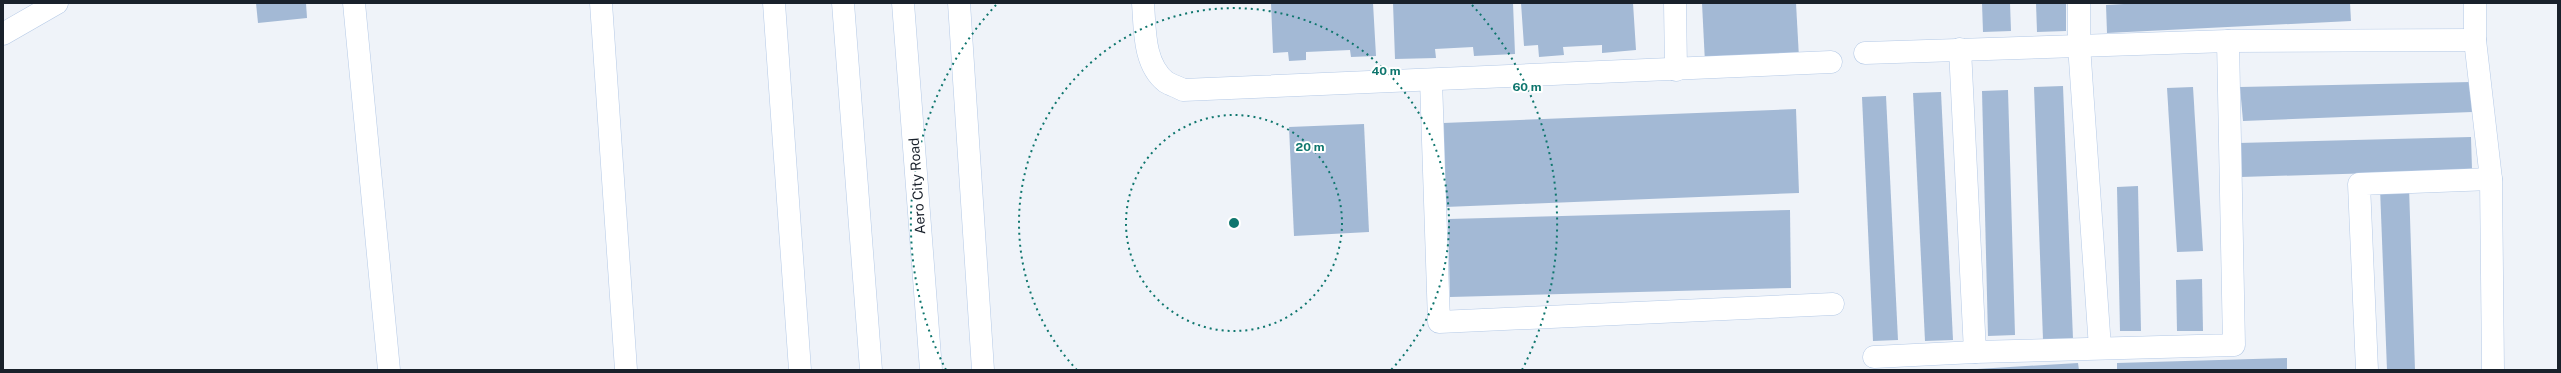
<svg xmlns="http://www.w3.org/2000/svg" width="2561" height="373" font-family="'Public Sans',sans-serif">
<rect width="100%" height="100%" fill="#eff3f9"/>
<g fill="#a3b9d5">
<polygon points="256,3 306,3 307,18 258,23"/>
<polygon points="1271,3 1373,3 1376,56 1351,57 1350,50 1306,52 1306,60 1289,61 1288,52 1273,53"/>
<polygon points="1393,3 1513,3 1515,54 1474,56 1473,47 1435,49 1436,58 1395,59"/>
<polygon points="1521,3 1633,3 1636,50 1602,53 1602,45 1563,47 1564,55 1539,57 1538,45 1524,46"/>
<polygon points="1702,3 1796,3 1799,58 1705,63"/>
<polygon points="1982,3 2010,3 2011,31 1983,32"/>
<polygon points="2036,3 2066,3 2066,31 2037,32"/>
<polygon points="2142,3 2350,3 2351,21 2107,33 2106,5"/>
<polygon points="2471,82 2472,112 2243,121 2240,87"/>
<polygon points="2063,86 2073,339 2043,340 2034,87"/>
<polygon points="2193,87 2203,251 2177,252 2167,88"/>
<polygon points="2008,90 2015,335 1988,336 1982,91"/>
<polygon points="1941,92 1953,340 1925,341 1913,93"/>
<polygon points="1886,96 1898,340 1873,341 1862,97"/>
<polygon points="1796,109 1799,193 1445,207 1443,123"/>
<polygon points="1364,124 1369,232 1294,236 1289,127"/>
<polygon points="2471,137 2472,170 2241,177 2238,143"/>
<polygon points="2138,186 2141,331 2120,331 2117,187"/>
<polygon points="2409,187 2415,370 2387,370 2380,188"/>
<polygon points="1790,210 1791,288 1450,297 1448,219"/>
<polygon points="2202,279 2203,331 2177,331 2176,280"/>
<polygon points="2287,358 2287,370 2117,370 2117,363"/>
<polygon points="2078,363 2079,370 1977,370 1977,369"/>
</g>
<g fill="none" stroke-linecap="round" stroke-linejoin="round">
<g stroke="#b4c9e6" stroke-width="23">
<g id="minor">
<polyline points="354,3 389,370"/>
<polyline points="601,3 626,370"/>
<polyline points="774,3 800,370"/>
<polyline points="959,3 983,370"/>
<path d="M1143 3C1145 28 1143 64 1166 82 1171 85 1178 87 1183 90L1831 62"/>
<polyline points="1675,3 1676,70"/>
<polyline points="2079,3 2079,45 2100,348"/>
<polyline points="2475,3 2475,40 2491,179 2493,370"/>
<polyline points="3,34 57,3"/>
<polyline points="1960,49 1975,352"/>
<polyline points="1865,53 2228,41 2475,40"/>
<polyline points="1431,80 1439,322 1833,304"/>
<polyline points="1874,357 1975,352 2234,345 2228,41"/>
<polyline points="2367,370 2359,184 2491,179"/>
</g>
</g>
<g stroke="#b4c9e6" stroke-width="23">
<g id="tertiary">
<polyline points="843,3 871,370"/>
<polyline points="903,3 931,370"/>
</g>
</g>
<use href="#minor" stroke="#fff" stroke-width="22"/>
<use href="#tertiary" stroke="#fff" stroke-width="22"/>
</g>
<g fill="none" stroke="#0f766e" stroke-width="2" stroke-dasharray="2 4">
<circle cx="1234" cy="223" r="108"/>
<path d="M1077 370A215 215 0 1 1 1391 370"/>
<path d="M946 370A323 323 0 0 1 996 5M1472 5A323 323 0 0 1 1522 370"/>
</g>
<g text-anchor="middle" dominant-baseline="central" stroke-width="4" stroke-linejoin="round" paint-order="stroke">
<g font-size="14" fill="#19212b" stroke="#fff">
<text transform="translate(917 186) rotate(-94)">Aero City Road</text>
</g>
</g>
<circle cx="1234" cy="223" r="6" fill="#0f766e" stroke="#fff" stroke-width="2"/>
<g font-size="12" text-anchor="middle" font-weight="bold" fill="#0f766e" stroke="#fff" stroke-width="4" stroke-linejoin="round" paint-order="stroke">
<text x="1386" y="75">40 m</text>
<text x="1527" y="91">60 m</text>
<text x="1310" y="151">20 m</text>
</g>
<rect width="2561" height="373" fill="none" stroke="#19212b" stroke-width="8"/>
</svg>
